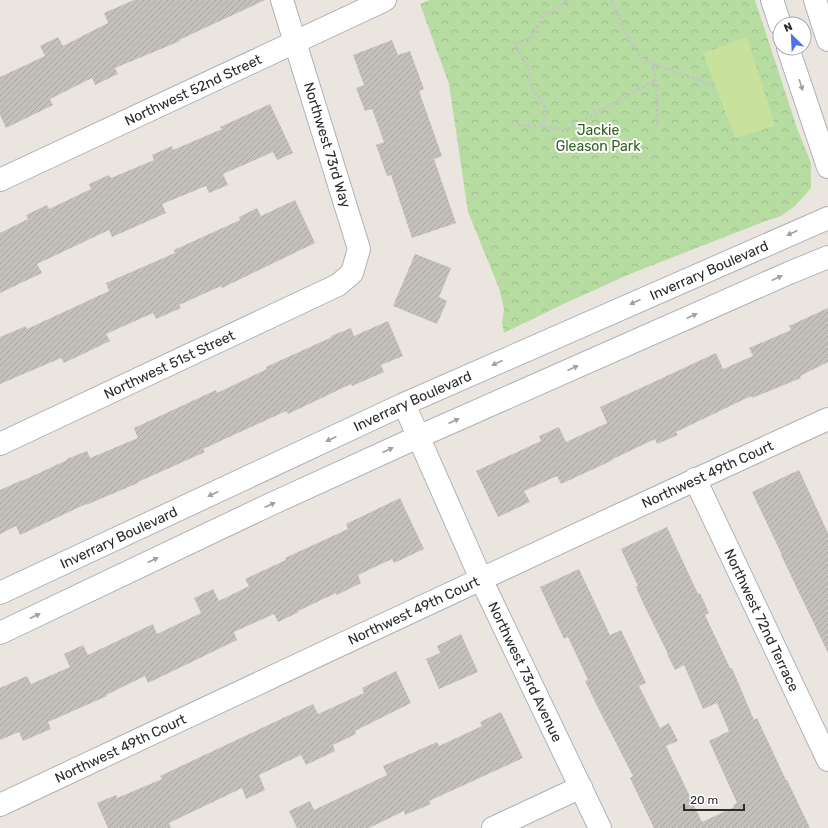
<svg xmlns="http://www.w3.org/2000/svg" width="828" height="828" font-family="Rubik,sans-serif">
<defs>
<pattern id="park-crowns" width="20" height="18" patternUnits="userSpaceOnUse"><rect width="20" height="18" fill="#b7dca1"/><path d="M2 6a3 3 0 1 1 6 0M12 15a3 3 0 1 1 6 0" fill="none" stroke="#9ebd8b"/></pattern>
<pattern id="building-hatch" width="6" height="6" patternUnits="userSpaceOnUse"><rect width="6" height="6" fill="#c4c0ba"/><path d="M-1 1l2-2M0 6l6-6M5 7l2-2" fill="none" stroke="#a9a5a0"/></pattern>
</defs>
<rect width="100%" height="100%" fill="#ebe5df"/>
<polygon fill="url(#park-crowns)" points="430,0 755,0 797,128 811,163 811,188 795,206 781,216 763,222 630,274 559,306 504,333 502,323 504,309 499,288 468,212 449,84 420,4"/>
<polygon fill="#c8e29e" points="747,37 775,126 735,138 703,53"/>
<g fill="url(#building-hatch)">
<polygon points="134,0 265,0 179,40 180,41 115,68 118,74 95,85 92,78 50,99 53,105 6,128 0,115 0,77 45,56 40,46 58,37 63,46 108,23 104,13"/>
<polygon points="392,40 398,55 410,51 424,89 419,91 442,156 434,159 456,223 412,238 391,175 387,176 376,145 384,142 372,109 365,111 356,88 364,85 353,55"/>
<polygon points="270,104 293,153 277,160 273,152 223,174 228,185 209,193 206,186 162,204 166,213 112,237 109,230 37,264 42,273 0,293 0,233 28,219 26,215 47,205 49,209 91,189 89,184 109,175 111,178 154,160 152,155 172,146 173,150 222,129 220,127"/>
<polygon points="295,200 315,243 222,288 221,286 179,305 181,308 156,319 153,313 106,334 110,341 64,363 61,358 0,384 0,337 26,326 27,329 109,291 106,283 175,253 174,250 240,220 239,217 257,208 261,216"/>
<polygon points="415,254 451,268 439,297 447,301 437,324 393,306"/>
<polygon points="828,308 828,362 800,376 801,378 752,398 751,396 676,432 678,435 657,444 655,439 613,459 613,460 561,484 557,476 524,491 530,502 498,517 476,471 541,441 539,436 559,427 566,442 607,423 600,407 716,353 723,369 753,356 749,348 791,330 789,326"/>
<polygon points="388,321 403,356 381,365 384,372 352,386 351,384 288,414 286,411 203,449 205,452 138,482 138,483 86,505 86,504 20,535 16,526 0,534 0,490 22,480 22,481 67,460 67,459 87,451 90,458 138,438 134,428 216,390 217,393 267,369 266,367 332,337 331,336 351,328 354,336"/>
<polygon points="799,470 828,533 828,653 781,555 782,555 752,492"/>
<polygon points="400,498 424,549 394,563 392,559 358,575 361,583 337,595 336,593 298,611 299,612 278,622 274,614 234,632 237,640 175,670 148,683 145,676 106,695 107,696 48,722 51,729 23,741 19,732 0,740 0,688 27,676 31,684 70,667 64,654 83,645 88,655 153,624 157,634 201,613 194,598 213,589 219,601 249,586 245,579 286,560 285,558 348,529 346,524"/>
<polygon points="667,527 698,594 700,593 709,613 705,615 730,668 732,668 754,720 757,718 786,780 787,780 810,828 654,828 630,778 633,776 597,706 585,681 588,680 568,637 564,639 540,587 579,569 610,635 621,630 646,683 639,686 660,728 669,723 678,741 666,746 702,822 734,807 733,805 737,803 709,741 729,731 717,703 703,709 684,665 675,670 667,654 668,654 643,603 636,587 638,586 621,549"/>
<polygon points="461,634 478,672 439,689 426,659 440,653 437,646"/>
<polygon points="396,671 411,703 355,731 356,734 333,745 335,751 306,765 301,755 259,775 265,790 246,799 242,788 169,823 171,828 108,828 97,803 116,795 117,798 162,779 160,776 313,704 318,714 364,693 362,688"/>
<polygon points="501,712 523,758 429,801 431,804 405,815 404,811 369,828 297,828 289,811 310,801 314,810 387,775 383,766 437,742 439,746 482,726 480,722"/>
</g>
<g fill="none" stroke-linecap="round" stroke-linejoin="round">
<g stroke="#afb1ba" stroke-width="24">
<g id="minor">
<polyline points="772,0 780,24"/>
<polyline points="815,0 828,40"/>
<polyline points="788,48 828,167"/>
<path id="s1" d="M0 180 385 0"/>
<path id="s2" d="M404 404 481 579 600 828"/>
<path id="s3" d="M0 444 338 285 352 273 359 249 282 0"/>
<path id="s4" d="M695 479 828 760"/>
<path id="s5" d="M0 593 404 404 828 218"/>
<polyline points="0,633 269,505 418,437 789,273 828,257"/>
<path id="s6" d="M0 805C276 675 551 545 828 419"/>
<polyline points="493,828 581,787"/>
</g>
</g>
<g stroke="#c4c4c4" stroke-width="2.5" stroke-dasharray="3 2" stroke-linecap="butt">
<polyline points="611,0 626,33 641,58 665,68 716,86"/>
<polyline points="653,64 657,95 657,126"/>
<polyline points="518,125 568,129 655,80"/>
<polyline points="543,127 545,107 532,88 529,68 515,44 533,36 543,14 554,11 568,0"/>
</g>
<use href="#minor" stroke="#fff" stroke-width="22"/>
</g>
<defs><path id="oneway-solid" d="M-6-.8H1V-3.2L6.5 0L1 3.2V.8H-6Z"/></defs>
<g fill="#a0a0a0">
<use href="#oneway-solid" transform="translate(801 85) rotate(72)"/>
<use href="#oneway-solid" transform="translate(792 233) rotate(156)"/>
<use href="#oneway-solid" transform="translate(777 278) rotate(-24)"/>
<use href="#oneway-solid" transform="translate(635 302) rotate(156)"/>
<use href="#oneway-solid" transform="translate(692 316) rotate(-24)"/>
<use href="#oneway-solid" transform="translate(497 363) rotate(156)"/>
<use href="#oneway-solid" transform="translate(573 368) rotate(-24)"/>
<use href="#oneway-solid" transform="translate(454 421) rotate(-24)"/>
<use href="#oneway-solid" transform="translate(331 439) rotate(155)"/>
<use href="#oneway-solid" transform="translate(388 450) rotate(-25)"/>
<use href="#oneway-solid" transform="translate(213 494) rotate(155)"/>
<use href="#oneway-solid" transform="translate(270 505) rotate(-25)"/>
<use href="#oneway-solid" transform="translate(153 560) rotate(-25)"/>
<use href="#oneway-solid" transform="translate(35 616) rotate(-25)"/>
</g>
<g text-anchor="middle" dominant-baseline="central" stroke-width="4" stroke-linejoin="round" paint-order="stroke">
<g font-size="14" fill="#2b2b2b" stroke="#fff">
<text stroke="none"><textPath href="#s1" startOffset="213">Northwest 52nd Street</textPath></text>
<text transform="translate(327 145) rotate(73)">Northwest 73rd Way</text>
<text stroke="none"><textPath href="#s5" startOffset="779">Inverrary Boulevard</textPath></text>
<text stroke="none"><textPath href="#s3" startOffset="187">Northwest 51st Street</textPath></text>
<text stroke="none"><textPath href="#s5" startOffset="455">Inverrary Boulevard</textPath></text>
<text stroke="none"><textPath href="#s6" startOffset="781">Northwest 49th Court</textPath></text>
<text stroke="none"><textPath href="#s5" startOffset="131">Inverrary Boulevard</textPath></text>
<text stroke="none"><textPath href="#s6" startOffset="457">Northwest 49th Court</textPath></text>
<text stroke="none"><textPath href="#s4" startOffset="156">Northwest 72nd Terrace</textPath></text>
<text stroke="none"><textPath href="#s2" startOffset="294">Northwest 73rd Avenue</textPath></text>
<text stroke="none"><textPath href="#s6" startOffset="133">Northwest 49th Court</textPath></text>
</g>
<g font-size="14" fill="#326122" stroke="#fff">
<text x="598" y="130">Jackie<tspan x="598" dy="16">Gleason Park</tspan></text>
</g>
</g>
<g transform="translate(792 36) rotate(336)"><circle r="19" fill="#ffffff" stroke="#aaaaaa"/>
<path d="M0-3L7 15L0 10L-7 15Z" fill="#5072e8"/>
<text y="-6" font-size="11" font-weight="bold" text-anchor="middle" fill="#2b2b2b">N</text>
</g>
<path d="M684 804v6h60v-6" fill="none" stroke="#2b2b2b" stroke-width="2"/>
<text x="690" y="804" font-size="12" fill="#2b2b2b" stroke="#ffffff" stroke-width="3" paint-order="stroke">20 m</text>
</svg>
